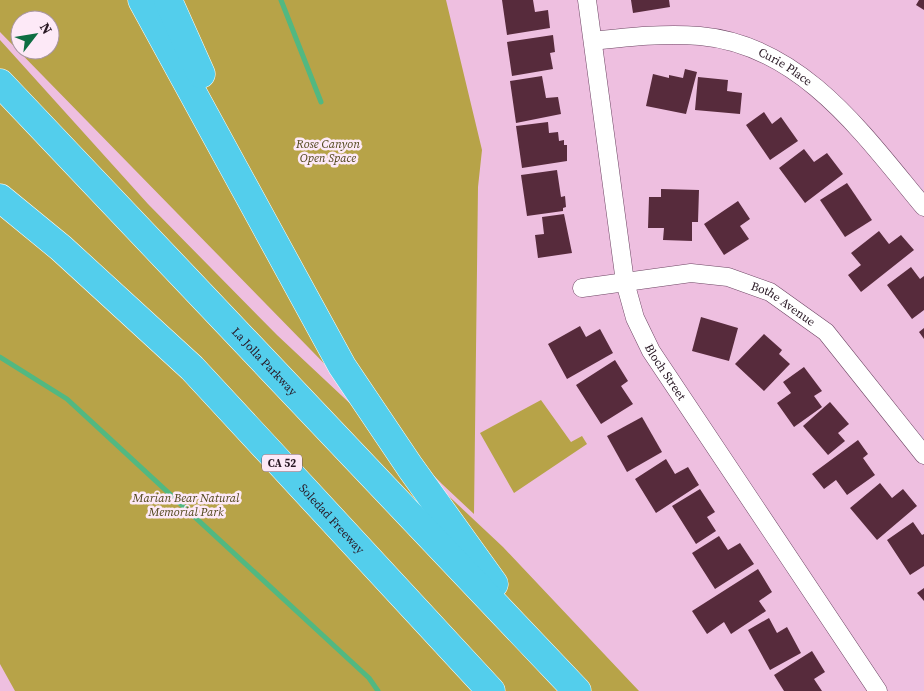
<svg xmlns="http://www.w3.org/2000/svg" width="924" height="691" font-family="'Source Serif 4',serif">
<rect width="100%" height="100%" fill="#eebfe0"/>
<g fill="#b7a348" fill-rule="evenodd">
<path d="M0 0H446L482 150 478 187 474 514 442 484 0 32ZM20 20H50V50H20Z"/>
<polygon points="0,40 148,204 277,335 503,547 639,691 15,691 0,664"/>
<polygon points="541,400 571,442 582,436 587,444 514,493 480,433"/>
</g>
<g fill="none" stroke-linecap="round" stroke-linejoin="round">
<g stroke="#52b881" stroke-width="5">
<polyline points="281,0 321,102"/>
<polyline points="0,357 67,399 369,678 378,691"/>
</g>
</g>
<g fill="#572b3c">
<polygon points="502,0 533,0 535,12 548,10 550,28 507,35"/>
<polygon points="631,0 669,0 670,7 633,13"/>
<polygon points="919,0 924,0 924,10 916,5"/>
<polygon points="553,35 555,52 550,53 553,69 512,76 507,42"/>
<polygon points="685,69 697,72 686,114 646,106 653,74 669,78 669,75 683,78"/>
<polygon points="542,76 546,98 558,97 561,114 516,123 510,81"/>
<polygon points="698,77 728,80 727,91 742,93 740,114 695,110"/>
<polygon points="764,112 772,124 781,117 798,141 770,160 746,125"/>
<polygon points="548,122 549,133 558,132 559,141 564,140 564,145 567,145 567,161 522,168 516,126"/>
<polygon points="804,149 814,162 827,153 843,174 805,203 779,168"/>
<polygon points="557,170 561,197 565,196 566,207 563,208 563,211 527,216 521,175"/>
<polygon points="847,183 872,220 845,237 820,200"/>
<polygon points="661,189 699,190 698,222 692,222 692,241 663,240 664,228 648,228 649,197 661,197"/>
<polygon points="738,201 750,219 740,226 749,239 724,255 704,224"/>
<polygon points="564,214 572,253 538,258 535,235 544,234 542,217"/>
<polygon points="879,231 889,244 901,235 914,250 861,292 848,275 861,265 851,253"/>
<polygon points="911,267 920,279 924,276 924,310 912,319 887,285"/>
<polygon points="701,317 738,328 729,361 692,351"/>
<polygon points="580,326 586,337 600,329 613,353 567,379 548,344"/>
<polygon points="924,328 924,339 919,332"/>
<polygon points="764,334 782,350 779,354 790,364 764,391 735,364"/>
<polygon points="615,360 628,381 621,386 633,404 601,424 576,385"/>
<polygon points="804,367 822,391 814,396 822,407 794,427 777,403 791,393 783,382"/>
<polygon points="830,402 849,424 838,433 845,441 828,455 803,426"/>
<polygon points="642,417 662,452 627,472 607,436"/>
<polygon points="858,440 868,454 863,458 875,475 847,495 836,480 824,489 812,474"/>
<polygon points="666,459 675,474 688,467 699,485 656,513 635,479"/>
<polygon points="880,483 892,498 903,489 917,506 877,540 850,508"/>
<polygon points="700,489 715,512 707,517 716,531 696,544 672,506"/>
<polygon points="913,522 922,535 924,534 924,566 910,575 887,540"/>
<polygon points="719,536 728,550 740,543 754,564 715,589 692,553"/>
<polygon points="758,569 772,592 759,601 766,611 731,634 724,622 707,634 692,611"/>
<polygon points="924,588 924,601 917,593"/>
<polygon points="769,618 777,633 787,627 801,653 770,670 748,630"/>
<polygon points="812,651 825,672 814,679 822,691 784,691 774,675"/>
</g>
<g fill="none" stroke-linecap="round" stroke-linejoin="round">
<g stroke="#6d4563" stroke-width="19">
<g id="minor">
<path id="s1" d="M587 0 625 282 635 318 651 351 878 691"/>
<path id="s2" d="M593 41C629 37 664 33 700 36 802 45 864 135 924 207"/>
<path id="s3" d="M582 288 691 273 728 277 770 292 826 332 924 455"/>
</g>
</g>
<g stroke="#fff" stroke-width="29">
<g id="motorway">
<polyline points="142,0 342,366 410,467 494,584"/>
<polyline points="168,0 201,74"/>
<path id="s4" d="M0 83 577 691"/>
<path id="s5" d="M0 198 61 248 192 368 491 691"/>
</g>
</g>
<use href="#minor" stroke="#fff" stroke-width="18"/>
<use href="#motorway" stroke="#53ceec" stroke-width="28"/>
</g>
<g text-anchor="middle" dominant-baseline="central" stroke-width="5" stroke-linejoin="round" paint-order="stroke">
<rect fill="#fde9f7" stroke="#685663" stroke-width="1" x="262" y="454.5" width="40" height="17" rx="4"/>
<g font-size="11" font-weight="bold" fill="#281723">
<text x="282" y="463">CA 52</text>
</g>
<g font-size="12" fill="#281723" stroke="#fde9f7">
<text stroke="none"><textPath href="#s2" startOffset="199">Curie Place</textPath></text>
<text stroke="none"><textPath href="#s3" startOffset="209">Bothe Avenue</textPath></text>
<text stroke="none"><textPath href="#s4" startOffset="384">La Jolla Parkway</textPath></text>
<text stroke="none"><textPath href="#s1" startOffset="384">Bloch Street</textPath></text>
<text stroke="none"><textPath href="#s5" startOffset="462">Soledad Freeway</textPath></text>
</g>
<g font-size="12" font-style="italic" fill="#50461b" stroke="#fde9f7">
<text x="328" y="144">Rose Canyon<tspan x="328" dy="14">Open Space</tspan></text>
<text x="186" y="498">Marian Bear Natural<tspan x="186" dy="14">Memorial Park</tspan></text>
</g>
</g>
<g transform="translate(35 35) rotate(59)"><circle r="24" fill="#fde9f7" stroke="#a895a2"/>
<path d="M0-4L9 19L0 12L-9 19Z" fill="#0d6d42"/>
<text y="-8" font-size="14" font-weight="bold" text-anchor="middle" fill="#281723">N</text>
</g>
</svg>
